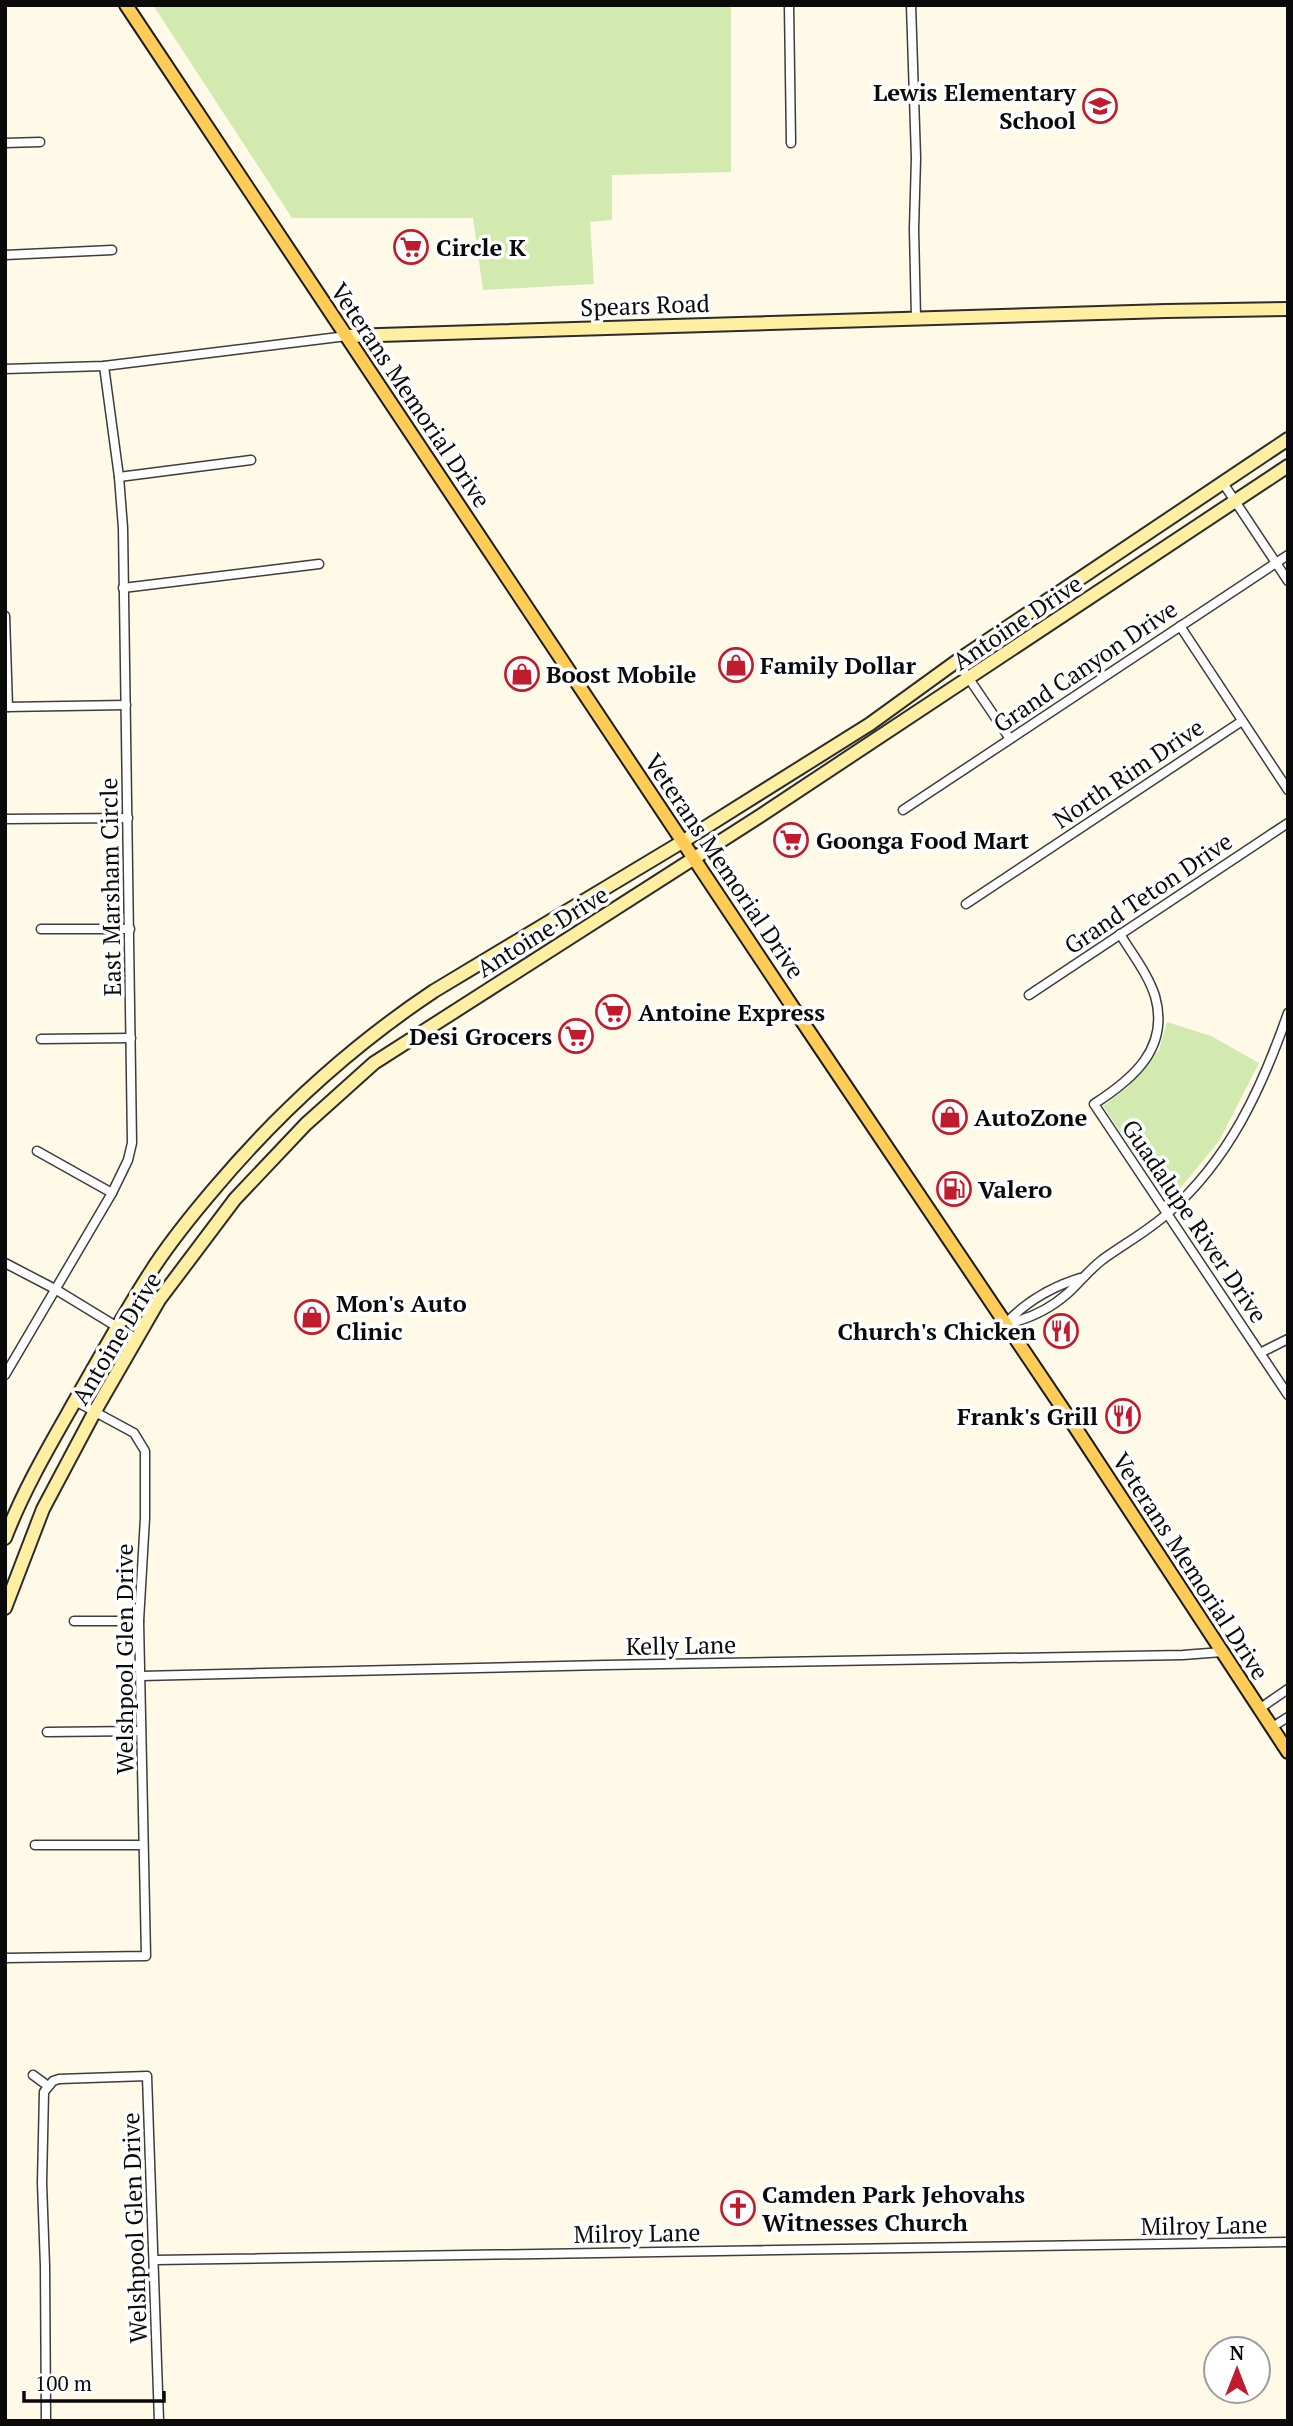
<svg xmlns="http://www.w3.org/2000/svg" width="1293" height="2426" font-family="'PT Serif',serif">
<rect width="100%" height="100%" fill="#fff9e7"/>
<g fill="#d2eaaf">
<polygon points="153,5 731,5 731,172 612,175 612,220 590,222 594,284 483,290 473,218 292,218"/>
<polygon points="1167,1022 1211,1036 1259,1063 1219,1141 1168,1203 1103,1106 1128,1087 1159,1050"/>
</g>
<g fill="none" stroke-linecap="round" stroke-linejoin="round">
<g stroke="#3d3d3d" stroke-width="11">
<g id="street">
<polyline points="789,5 791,143"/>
<polyline points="911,5 916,158 914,229 916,318"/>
<polyline points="5,143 40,142"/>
<polyline points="5,255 112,250"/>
<polyline points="5,369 104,366 347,336"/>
<polyline points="119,477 251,460"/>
<polyline points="1223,483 1288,581"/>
<polyline points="123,588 319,564"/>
<polyline points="5,616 8,707"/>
<polyline points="1180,626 1288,790"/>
<polyline points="957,661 1010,739"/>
<polyline points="5,707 126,705"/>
<polyline points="903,810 1288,555"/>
<polyline points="5,819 128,818"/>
<polyline points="966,904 1242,721"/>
<polyline points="41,929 130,929"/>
<path d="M1120 934C1132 954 1148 974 1155 996 1170 1048 1133 1079 1094 1104L1288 1395"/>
<polyline points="1029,995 1288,823"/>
<polyline points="41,1039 131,1038"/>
<polyline points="37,1151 112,1193"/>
<polyline points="5,1263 55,1289 137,1339"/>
<path d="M1006 1323C1027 1301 1051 1287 1080 1278"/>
<path d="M1006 1324C1029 1319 1050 1309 1068 1293 1080 1282 1089 1270 1102 1260 1124 1244 1148 1231 1168 1213 1229 1160 1262 1088 1288 1013"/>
<polyline points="1260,1353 1288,1339"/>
<polyline points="5,1375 112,1193 128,1160 132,1143 123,528 119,477 104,366"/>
<polyline points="74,1621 139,1621"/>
<polyline points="141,1676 605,1665 1183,1655 1222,1652"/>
<polyline points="1259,1709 1288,1689"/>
<polyline points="1271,1728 1288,1717"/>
<polyline points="47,1732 141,1731"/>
<polyline points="35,1845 143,1845"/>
<polyline points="5,1958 146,1956 139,1621 145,1518 145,1451 134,1433 75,1401"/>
<polyline points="33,2075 48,2086"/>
<polyline points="155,2260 1288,2242"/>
<polyline points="46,2421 45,2266 42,2183 44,2092 53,2081 59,2079 147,2076 159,2421"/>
</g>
</g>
<g stroke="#2c2c2c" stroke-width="16">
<g id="secondary">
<polyline points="347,336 1166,311 1288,309"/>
<path d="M5 1538C25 1486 53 1440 80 1392 103 1352 125 1312 150 1273 169 1243 191 1216 214 1189 278 1113 350 1047 434 991L682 842 870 724 957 661 1288 439"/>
<polyline points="5,1608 43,1509 95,1411 159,1300 235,1199 306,1124 374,1063 760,816 1288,466"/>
</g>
</g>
<g stroke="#1b1b1b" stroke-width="16">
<polyline id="primary" points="126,5 802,1021 1071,1421 1288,1752"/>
</g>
<use href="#street" stroke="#fff" stroke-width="8"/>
<use href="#secondary" stroke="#ffefa2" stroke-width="12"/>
<use href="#primary" stroke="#ffcc57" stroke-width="12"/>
</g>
<defs>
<g id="school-ring" transform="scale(1.75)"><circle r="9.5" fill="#fff" stroke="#c01c2e" stroke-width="1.5"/><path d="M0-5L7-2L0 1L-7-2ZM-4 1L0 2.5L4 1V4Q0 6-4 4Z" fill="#c01c2e"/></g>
<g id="supermarket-ring" transform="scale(1.75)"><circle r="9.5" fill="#fff" stroke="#c01c2e" stroke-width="1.5"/><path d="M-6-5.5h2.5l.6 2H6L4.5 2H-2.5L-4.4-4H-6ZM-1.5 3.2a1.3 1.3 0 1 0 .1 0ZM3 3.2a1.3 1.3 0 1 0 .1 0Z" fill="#c01c2e"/></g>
<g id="shop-ring" transform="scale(1.75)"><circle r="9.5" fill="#fff" stroke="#c01c2e" stroke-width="1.5"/><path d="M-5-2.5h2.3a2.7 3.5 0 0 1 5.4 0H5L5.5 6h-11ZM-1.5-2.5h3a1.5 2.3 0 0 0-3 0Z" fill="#c01c2e"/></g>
<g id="fuel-ring" transform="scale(1.75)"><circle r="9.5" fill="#fff" stroke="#c01c2e" stroke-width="1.5"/><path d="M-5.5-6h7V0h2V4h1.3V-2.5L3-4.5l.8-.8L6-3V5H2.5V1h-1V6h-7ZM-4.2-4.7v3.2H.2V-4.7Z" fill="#c01c2e"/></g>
<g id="restaurant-ring" transform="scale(1.75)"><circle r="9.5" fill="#fff" stroke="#c01c2e" stroke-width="1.5"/><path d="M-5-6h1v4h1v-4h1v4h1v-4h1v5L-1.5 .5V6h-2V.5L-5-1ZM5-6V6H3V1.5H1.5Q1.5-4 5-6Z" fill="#c01c2e"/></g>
<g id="church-ring" transform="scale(1.75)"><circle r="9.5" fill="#fff" stroke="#c01c2e" stroke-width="1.5"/><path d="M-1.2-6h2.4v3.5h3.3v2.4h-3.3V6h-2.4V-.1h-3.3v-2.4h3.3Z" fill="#c01c2e"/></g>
</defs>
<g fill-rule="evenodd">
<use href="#school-ring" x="1100" y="106"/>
<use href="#supermarket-ring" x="411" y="247"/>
<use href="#shop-ring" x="736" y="665"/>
<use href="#shop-ring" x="522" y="674"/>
<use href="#supermarket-ring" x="791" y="840"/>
<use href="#supermarket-ring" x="613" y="1012"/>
<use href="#supermarket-ring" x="576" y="1036"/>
<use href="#shop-ring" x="950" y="1117"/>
<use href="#fuel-ring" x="954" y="1189"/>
<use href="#shop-ring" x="312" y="1317"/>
<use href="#restaurant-ring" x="1061" y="1331"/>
<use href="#restaurant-ring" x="1123" y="1416"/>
<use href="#church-ring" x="738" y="2208"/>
</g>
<g text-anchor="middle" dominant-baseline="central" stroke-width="7" stroke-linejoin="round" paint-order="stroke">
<g font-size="24" font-weight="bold" fill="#0a0a0a" stroke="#fff" text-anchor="start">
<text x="1076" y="92" text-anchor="end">Lewis Elementary<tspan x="1076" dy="28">School</tspan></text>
<text x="436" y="247">Circle K</text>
<text x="760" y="665">Family Dollar</text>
<text x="546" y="674">Boost Mobile</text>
<text x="816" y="840">Goonga Food Mart</text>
<text x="638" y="1012">Antoine Express</text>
<text x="552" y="1036" text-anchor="end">Desi Grocers</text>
<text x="974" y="1117">AutoZone</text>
<text x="978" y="1189">Valero</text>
<text x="336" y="1303">Mon's Auto<tspan x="336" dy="28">Clinic</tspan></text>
<text x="1036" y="1331" text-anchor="end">Church's Chicken</text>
<text x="1098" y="1416" text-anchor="end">Frank's Grill</text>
<text x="762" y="2194">Camden Park Jehovahs<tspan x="762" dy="28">Witnesses Church</tspan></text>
</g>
<g font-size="24" fill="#0a0a0a" stroke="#fff">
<text transform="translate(645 305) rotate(-2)">Spears Road</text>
<text transform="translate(411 395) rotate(56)">Veterans Memorial Drive</text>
<text transform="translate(1017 622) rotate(-34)">Antoine Drive</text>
<text transform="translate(1085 666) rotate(-34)">Grand Canyon Drive</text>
<text transform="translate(1128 773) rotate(-34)">North Rim Drive</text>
<text transform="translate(725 866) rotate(56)">Veterans Memorial Drive</text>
<text transform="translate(110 887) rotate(-91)">East Marsham Circle</text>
<text transform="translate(1148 893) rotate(-34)">Grand Teton Drive</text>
<text transform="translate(542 931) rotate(-32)">Antoine Drive</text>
<text transform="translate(1195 1221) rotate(56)">Guadalupe River Drive</text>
<text transform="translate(116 1338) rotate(-59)">Antoine Drive</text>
<text transform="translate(1191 1566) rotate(57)">Veterans Memorial Drive</text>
<text transform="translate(681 1645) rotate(-1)">Kelly Lane</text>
<text transform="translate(124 1659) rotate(-90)">Welshpool Glen Drive</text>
<text transform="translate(1204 2225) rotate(-1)">Milroy Lane</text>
<text transform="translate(134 2228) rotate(-92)">Welshpool Glen Drive</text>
<text transform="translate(637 2233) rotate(-1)">Milroy Lane</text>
</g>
</g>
<rect width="1293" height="2426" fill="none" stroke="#0a0a0a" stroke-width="14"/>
<g transform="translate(1237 2370)"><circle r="33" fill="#ffffff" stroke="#9d9d9d" stroke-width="2"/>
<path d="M0-5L12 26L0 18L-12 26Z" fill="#c01c2e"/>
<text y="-10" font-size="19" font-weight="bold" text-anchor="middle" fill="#0a0a0a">N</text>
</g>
<path d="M24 2391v10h140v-10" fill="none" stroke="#0a0a0a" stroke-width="3.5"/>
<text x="35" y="2391" font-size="21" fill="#0a0a0a" stroke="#ffffff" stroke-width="5" paint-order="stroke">100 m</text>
</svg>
